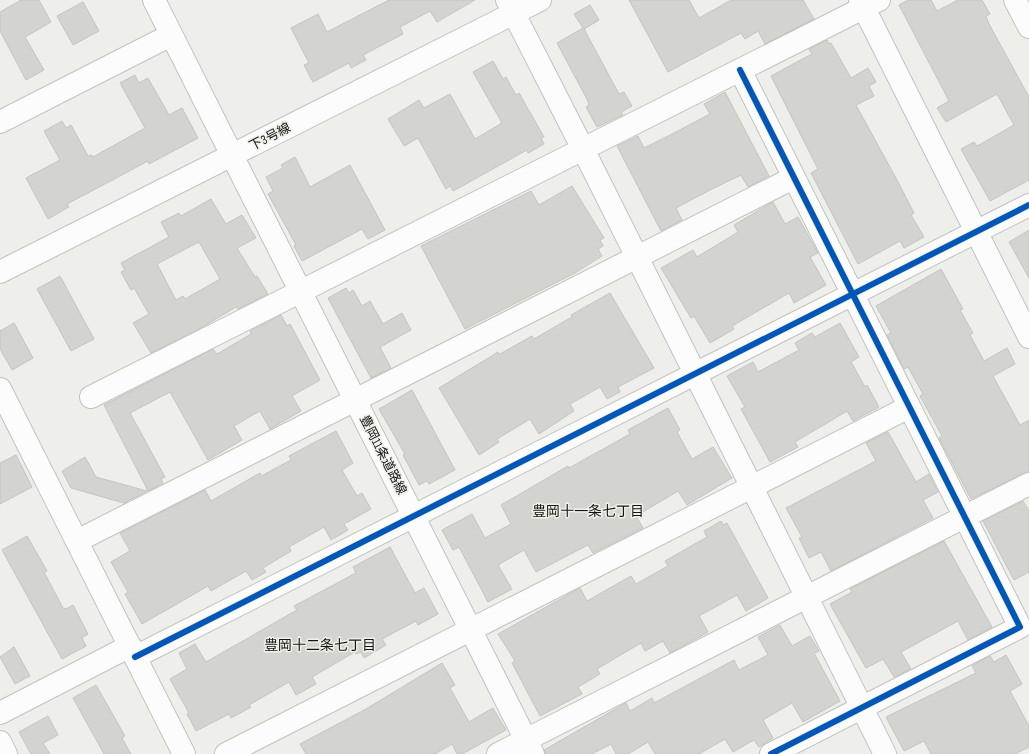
<svg xmlns="http://www.w3.org/2000/svg" width="1029" height="754" font-family="'Sofia Sans Condensed','Noto Sans JP',sans-serif">
<rect width="100%" height="100%" fill="#eeeeea"/>
<g fill="#d3d3d0" stroke="#c4c4c1" fill-rule="evenodd">
<polygon points="21,0 39,0 51,22 25,37 44,70 26,80 0,31 0,12"/>
<polygon points="389,0 475,0 437,22 430,11 400,27 403,34 363,55 366,60 351,68 349,63 313,82 304,65 309,63 291,28 318,14 327,32"/>
<polygon points="629,0 689,0 699,18 731,0 803,0 814,19 765,44 758,31 745,39 741,33 668,72"/>
<polygon points="908,0 931,0 937,11 958,0 982,0 990,14 986,16 989,24 1029,97 1029,180 990,201 961,149 974,142 977,146 1014,125 997,94 946,122 937,108 949,101 899,5"/>
<polygon points="83,2 99,31 73,45 57,16"/>
<polygon points="590,5 599,20 584,29 619,94 624,92 632,106 621,112 623,115 597,127 586,107 589,105 588,101 557,43 583,28 574,14"/>
<polygon points="827,40 829,44 831,43 851,78 868,68 876,82 869,86 874,96 856,105 897,180 914,213 911,215 924,237 904,248 900,241 858,264 811,173 818,169 771,76 808,56 812,54 809,49"/>
<polygon points="493,61 503,79 506,77 516,95 519,93 544,137 541,138 544,144 528,153 527,150 453,191 450,186 446,189 418,138 404,146 388,119 419,100 424,108 450,94 475,139 502,123 473,72"/>
<polygon points="135,75 139,83 148,78 169,115 182,108 198,138 149,164 148,161 118,177 67,204 69,207 48,219 26,178 60,160 44,131 62,121 66,128 71,125 88,156 92,155 93,157 145,128 120,83"/>
<polygon points="725,92 769,176 748,187 741,175 710,190 676,208 682,220 661,231 617,146 638,136 644,148 672,134 710,114 704,104"/>
<polygon points="295,157 310,187 350,165 385,230 368,239 362,229 302,261 294,246 296,245 268,194 273,191 266,177 283,168 281,165"/>
<polygon points="572,186 604,238 600,240 603,246 598,249 602,256 575,273 465,329 421,246 531,191 539,205"/>
<path d="M211 199 226 224 242 215 256 238 237 248 255 277 257 276 268 294 238 309 236 307 201 328 151 353 133 323 149 314 134 288 131 290 121 272 125 270 121 263 169 237 161 222 179 213 181 216ZM199 242 220 279 185 299 183 296 176 300 157 264Z"/>
<polygon points="773,202 785,224 798,217 818,253 810,257 826,285 794,303 789,293 732,326 734,329 710,343 694,316 691,318 661,268 693,250 697,257 738,232 734,225"/>
<polygon points="1029,230 1029,278 1009,242"/>
<polygon points="941,269 963,309 960,310 973,333 970,335 984,361 1007,348 1015,364 993,376 1020,425 1029,420 1029,471 971,499 939,438 942,436 920,396 923,394 908,367 904,369 887,335 891,333 876,306"/>
<polygon points="60,276 94,339 71,351 37,289"/>
<polygon points="346,288 349,293 353,290 362,306 370,301 383,324 402,313 411,330 380,347 391,368 371,378 328,298"/>
<polygon points="610,293 654,368 618,387 620,392 607,399 600,387 570,404 574,411 539,434 530,419 497,439 499,442 479,455 439,388 498,352 500,354 532,336 534,339 572,317 571,315"/>
<polygon points="281,315 287,326 290,324 320,380 292,396 301,411 270,429 260,411 234,426 242,440 208,460 170,392 130,413 165,477 161,479 163,483 148,491 104,405 213,349 217,354 251,334 250,331"/>
<polygon points="14,323 33,358 12,370 0,349 0,331"/>
<polygon points="840,323 859,357 851,362 865,387 867,385 879,407 853,421 847,411 795,442 798,447 770,462 741,409 745,407 727,376 753,362 758,372 799,350 795,343 812,333 815,337"/>
<polygon points="412,390 455,470 429,484 427,481 419,485 403,455 405,454 379,409"/>
<polygon points="668,408 680,430 677,432 692,459 713,447 732,478 687,505 678,491 636,516 643,528 593,553 588,545 536,572 524,550 498,565 512,589 488,602 459,547 453,550 442,530 472,514 485,538 511,524 501,505 568,466 569,468 630,434 628,430"/>
<polygon points="336,431 353,463 342,470 357,496 362,493 371,509 344,524 348,530 331,540 324,527 289,547 291,551 263,568 266,572 252,580 246,571 211,591 208,586 142,624 125,594 128,592 111,562 130,551 120,533 205,490 211,501 260,473 261,476 291,460 289,456"/>
<polygon points="888,432 916,482 929,474 938,492 923,500 933,518 831,571 821,552 809,558 799,538 802,537 786,508 876,461 866,443"/>
<polygon points="16,455 32,487 0,504 0,463"/>
<polygon points="85,457 96,477 147,491 124,503 71,488 62,471"/>
<polygon points="1023,501 1029,511 1029,572 1014,580 983,521"/>
<polygon points="721,521 723,525 727,523 768,598 746,611 737,595 699,616 708,632 670,653 663,641 645,651 641,643 597,669 600,674 578,687 582,694 540,716 512,663 515,661 498,634 580,588 587,601 631,576 636,584 668,566 665,561 707,537 704,531"/>
<polygon points="27,536 47,571 44,572 63,608 66,609 73,605 88,634 82,638 86,646 62,659 2,550"/>
<polygon points="944,541 992,627 968,640 958,621 901,652 911,669 894,677 883,659 866,668 830,604 852,592 850,589"/>
<polygon points="390,547 415,593 424,588 438,614 418,625 416,621 382,639 386,645 364,658 361,652 356,654 355,652 312,677 316,684 296,695 289,682 249,705 251,707 231,718 229,714 196,731 187,714 189,713 170,679 187,669 179,653 195,644 206,662 297,610 294,606 356,573 353,567"/>
<polygon points="780,625 792,646 810,636 819,651 814,653 840,701 803,722 792,703 763,720 773,738 759,747 754,740 733,752 725,739 699,754 655,754 648,742 628,754 616,754 611,744 592,754 545,754 544,750 626,703 630,711 652,698 654,703 734,660 739,670 768,655 758,637"/>
<polygon points="14,647 30,676 15,684 0,657"/>
<polygon points="1006,655 1022,684 1010,691 1029,726 1029,747 1015,754 931,754 924,741 904,751 886,717 976,673 972,666 984,659 990,656 994,662"/>
<polygon points="442,663 455,685 450,688 469,722 493,708 506,730 462,754 457,754 452,744 435,754 306,754 300,744 366,709"/>
<polygon points="96,685 125,736 122,738 131,754 104,754 73,698"/>
<polygon points="48,716 58,735 43,743 50,754 31,754 19,732"/>
</g>
<g fill="none" stroke-linecap="round" stroke-linejoin="round">
<g stroke="#c2c2bf" stroke-width="24">
<g id="minor">
<polyline points="154,0 533,754"/>
<polyline points="507,0 583,149 885,754"/>
<polyline points="860,0 1029,337"/>
<polyline points="1015,0 1029,27"/>
<polyline points="740,70 1020,627 771,754"/>
<polyline points="0,122 171,35"/>
<polyline points="0,272 540,0"/>
<polyline points="0,389 184,754"/>
<polyline points="91,397 879,0"/>
<polyline points="77,541 793,178"/>
<polyline points="135,657 1029,205"/>
<polyline points="0,713 130,646"/>
<polyline points="0,742 6,754"/>
<polyline points="226,754 909,407"/>
<polyline points="498,754 1029,484"/>
</g>
</g>
<use href="#minor" stroke="#fcfcfc" stroke-width="22"/>
<g stroke="#eff0e8" stroke-width="8">
<g id="cycleway">
<polyline points="740,70 1020,627 771,754"/>
<polyline points="135,657 1029,205"/>
</g>
</g>
<use href="#cycleway" stroke="#0057b8" stroke-width="6"/>
</g>
<g text-anchor="middle" dominant-baseline="central" stroke-width="3" stroke-linejoin="round" paint-order="stroke">
<g font-size="13" fill="#151513" stroke="#eff0e8">
<text transform="translate(270 137) rotate(-27)">下3号線</text>
<text transform="translate(383 455) rotate(63)">豊岡11条道路線</text>
</g>
<g font-size="14" fill="#151513" stroke="#eff0e8">
<text x="588" y="511">豊岡十一条七丁目</text>
<text x="320" y="645">豊岡十二条七丁目</text>
</g>
</g>
</svg>
